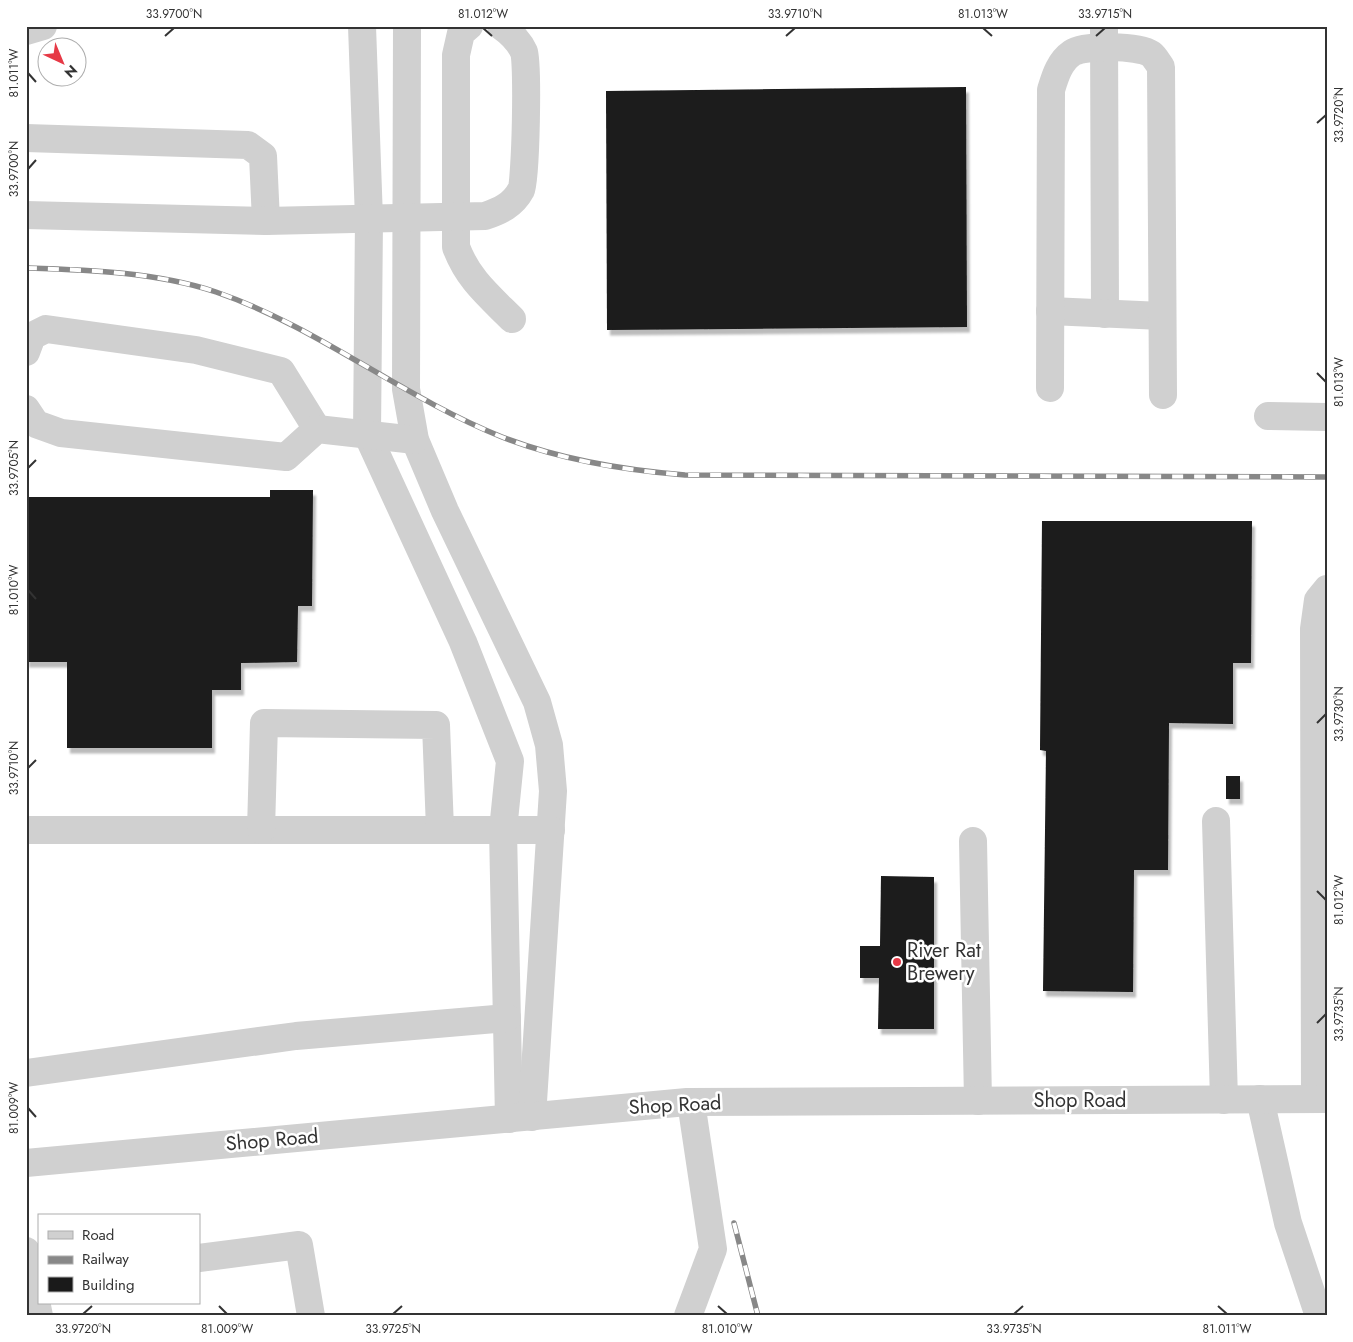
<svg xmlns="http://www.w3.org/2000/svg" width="1353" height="1342" font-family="Jost,sans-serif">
<defs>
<filter id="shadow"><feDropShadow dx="3" dy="5.5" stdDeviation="1" flood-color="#0004"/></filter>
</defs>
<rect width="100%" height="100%" fill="#fff"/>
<g fill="#1a1a1a" filter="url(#shadow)">
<polygon points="966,87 967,327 607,330 606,91"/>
<polygon points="270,490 313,490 312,606 298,606 297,662 241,663 241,690 212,690 212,748 67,748 67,662 26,662 26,497 270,497"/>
<polygon points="1042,521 1252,521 1251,663 1233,663 1233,724 1169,723 1168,870 1134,870 1133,992 1043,991 1046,751 1040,750"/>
<rect x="1226" y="776" width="14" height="23"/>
<polygon points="881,876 934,877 934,1029 878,1029 879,978 860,978 860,946 880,946"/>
</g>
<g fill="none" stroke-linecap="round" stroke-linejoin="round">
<g stroke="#d0d0d0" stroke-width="28">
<polyline points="362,26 369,219 367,434 463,642 510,761 503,830 509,1119"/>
<polyline points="407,26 406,389 415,440 445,511 537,702 549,745 553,791 532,1117"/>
<path d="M469 26 461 33 456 55V247C468 279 488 295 512 319"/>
<polyline points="1104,26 1105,314"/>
<polyline points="26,31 43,26"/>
<polyline points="26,138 248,145 263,156 266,221"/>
<path d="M26 215 266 221 485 216C500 211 513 205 521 190 526 180 528 61 524 52 519 41 511 33 501 26"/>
<polyline points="1050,311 1162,316"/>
<polyline points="26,352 32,336 46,329 196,350 281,371 317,429"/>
<path d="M1050 388 1051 90C1055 77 1059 62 1072 53 1084 45 1138 45 1151 54 1155 57 1158 63 1161 67L1163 395"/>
<polyline points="26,409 36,424 61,433 286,457 317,429 415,440"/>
<polyline points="1268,416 1327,417"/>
<polyline points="1216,821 1224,1100"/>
<polyline points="26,830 551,830"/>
<polyline points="261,830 264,723 436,725 440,829"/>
<polyline points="973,841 978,1101"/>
<polyline points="26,1073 296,1036 507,1018"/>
<polyline points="1260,1099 1288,1223 1319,1316"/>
<polyline points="1315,1099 1314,629 1318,600 1327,589"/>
<polyline points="26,1163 687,1102 1327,1099"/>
<polyline points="26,1251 39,1316"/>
<polyline points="199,1258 299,1245 311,1316"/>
<polyline points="688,1316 713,1249 691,1102"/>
</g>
<g stroke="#888" stroke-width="5.5">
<g id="rail">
<path d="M26 268C89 270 156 272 216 292 318 327 402 397 502 437 561 460 622 470 685 475L1327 477"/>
<polyline points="734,1223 758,1316"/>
</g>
</g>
<use href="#rail" stroke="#fff" stroke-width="4" stroke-dasharray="11" stroke-linecap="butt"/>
</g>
<path fill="none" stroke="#333" stroke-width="2" d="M483 28 492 36M983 28 992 36M165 36 174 28M786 36 795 28M1096 36 1105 28M28 73 36 82M1317 123 1326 115M28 169 36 160M1317 373 1326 382M28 468 36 460M28 590 36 599M1317 723 1326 714M28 768 36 760M1317 891 1326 900M1317 1023 1326 1014M28 1108 36 1117M219 1306 227 1314M718 1306 727 1314M1218 1306 1227 1314M83 1314 92 1306M393 1314 402 1306M1014 1314 1023 1306"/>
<circle fill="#e63946" stroke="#fff" stroke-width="2" cx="897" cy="962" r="5"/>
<g text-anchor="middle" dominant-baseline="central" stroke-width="5" stroke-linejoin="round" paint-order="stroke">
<g font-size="20" fill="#333" stroke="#fff" text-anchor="start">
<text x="907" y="950">River Rat<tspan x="907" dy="23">Brewery</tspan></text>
</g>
<g font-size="20" fill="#333" stroke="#fff">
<text x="1080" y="1100">Shop Road</text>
<text transform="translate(675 1105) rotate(-3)">Shop Road</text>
<text transform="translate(272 1140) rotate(-5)">Shop Road</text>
</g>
</g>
<rect width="1353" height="1342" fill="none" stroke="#ffffff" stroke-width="55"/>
<rect x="38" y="1214" width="162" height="90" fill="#ffffff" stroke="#adadad"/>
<rect x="48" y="1231" width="25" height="8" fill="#d0d0d0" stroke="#adadad"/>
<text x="82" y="1240" font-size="15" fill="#333333">Road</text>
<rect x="48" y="1256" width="25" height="8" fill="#888888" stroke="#adadad"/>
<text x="82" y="1264" font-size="15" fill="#333333">Railway</text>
<rect x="48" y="1277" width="25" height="15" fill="#1a1a1a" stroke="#adadad"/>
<text x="82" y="1290" font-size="15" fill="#333333">Building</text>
<g transform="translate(62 62) rotate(136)"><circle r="24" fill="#ffffff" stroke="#adadad"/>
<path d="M0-4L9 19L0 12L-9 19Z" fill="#e63946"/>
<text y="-8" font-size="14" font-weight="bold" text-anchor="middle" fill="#333333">N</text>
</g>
<rect x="28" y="28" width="1298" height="1286" fill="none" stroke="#333" stroke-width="2"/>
<g font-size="12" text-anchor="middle" fill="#333">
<text x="174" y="18">33.9700°N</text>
<text x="483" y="18">81.012°W</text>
<text x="795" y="18">33.9710°N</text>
<text x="983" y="18">81.013°W</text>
<text x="1105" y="18">33.9715°N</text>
<text transform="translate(14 73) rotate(-90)" y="4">81.011°W</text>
<text transform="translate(1339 115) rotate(-90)" y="4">33.9720°N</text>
<text transform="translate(14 169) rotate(-90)" y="4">33.9700°N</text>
<text transform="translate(1339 382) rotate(-90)" y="4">81.013°W</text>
<text transform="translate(14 468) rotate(-90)" y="4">33.9705°N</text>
<text transform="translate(14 590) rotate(-90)" y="4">81.010°W</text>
<text transform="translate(1339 714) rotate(-90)" y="4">33.9730°N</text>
<text transform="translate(14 768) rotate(-90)" y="4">33.9710°N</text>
<text transform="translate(1339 900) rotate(-90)" y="4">81.012°W</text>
<text transform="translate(1339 1014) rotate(-90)" y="4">33.9735°N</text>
<text transform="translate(14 1108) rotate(-90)" y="4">81.009°W</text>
<text x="83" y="1333">33.9720°N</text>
<text x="227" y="1333">81.009°W</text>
<text x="393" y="1333">33.9725°N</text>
<text x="727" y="1333">81.010°W</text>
<text x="1014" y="1333">33.9735°N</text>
<text x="1227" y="1333">81.011°W</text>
</g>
</svg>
